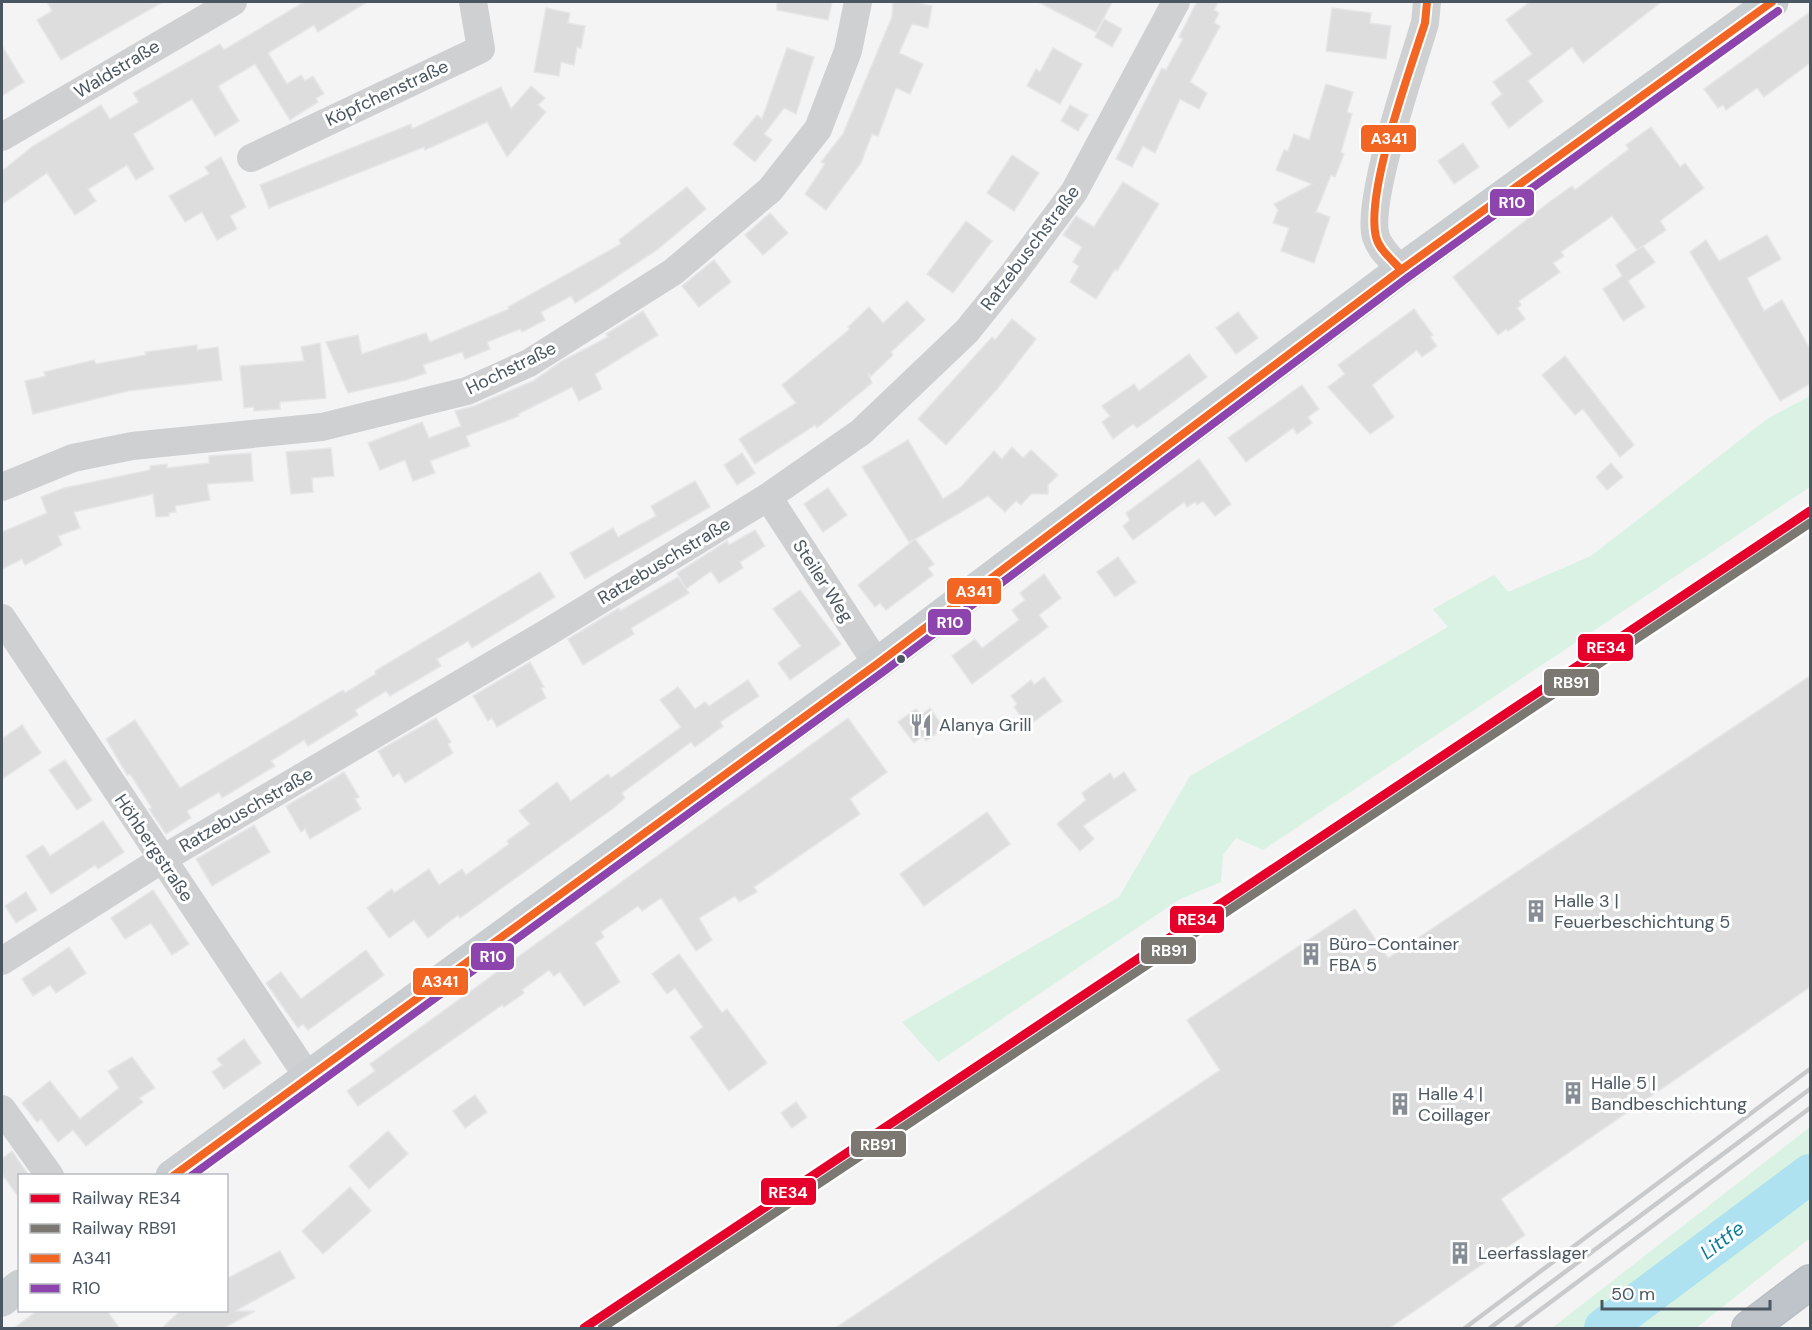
<svg xmlns="http://www.w3.org/2000/svg" width="1812" height="1330" font-family="'DM Sans',sans-serif">
<rect width="100%" height="100%" fill="#f4f4f4"/>
<g fill="#d9f2e3">
<polygon points="1810,396 1810,487 1263,850 1236,838 1223,855 1221,882 1180,899 938,1062 902,1022 1119,897 1190,776 1448,627 1433,609 1494,575 1508,592 1591,556 1767,419"/>
<polygon points="1810,1127 1810,1238 1696,1328 1552,1328"/>
</g>
<g fill="none" stroke-linecap="round" stroke-linejoin="round">
<polyline stroke="#aee2f0" stroke-width="40" points="1604,1328 1810,1174"/>
</g>
<g fill="#ddddde" stroke="#e5e6e7" stroke-width="1.5">
<polygon points="47,2 163,2 61,60 37,20 52,11"/>
<polygon points="304,2 367,2 318,32 314,25 268,53 287,84 301,75 305,81 313,76 324,94 316,98 318,102 290,120 255,64 218,86 239,121 215,136 192,99 133,134 154,169 136,180 127,165 88,189 96,201 75,215 47,173 2,204 2,171 33,146 101,105 110,119 139,102 133,93 220,44 224,50"/>
<polygon points="777,2 832,2 828,20 777,10"/>
<polygon points="893,2 915,2 932,6 928,28 912,24 899,53 923,64 910,94 896,88 878,136 872,134 861,163 826,210 805,194 825,164 821,162 843,134 892,17"/>
<polygon points="1038,2 1112,2 1096,32"/>
<polygon points="1197,2 1218,2 1214,10 1219,13 1214,23 1220,26 1190,82 1207,93 1199,109 1180,99 1155,153 1143,146 1132,167 1116,159 1162,68 1166,70 1183,39 1179,37"/>
<polygon points="1530,2 1661,2 1583,63 1572,47 1528,81 1543,101 1509,128 1491,103 1502,94 1493,82 1532,54 1506,20"/>
<polygon points="546,8 570,13 568,23 585,26 581,48 577,47 574,65 561,62 559,76 534,72"/>
<polygon points="1332,8 1371,13 1370,23 1391,26 1386,59 1326,51"/>
<polygon points="1810,12 1810,63 1764,97 1757,88 1726,110 1723,105 1718,108 1704,89"/>
<polygon points="1104,19 1122,29 1112,47 1095,37"/>
<polygon points="2,46 24,82 2,96"/>
<polygon points="787,48 814,57 796,114 784,108 764,134 772,140 755,162 733,144 757,115 762,119"/>
<polygon points="1053,48 1082,64 1060,104 1027,86 1036,69 1040,72"/>
<polygon points="1326,84 1353,92 1347,112 1352,114 1341,152 1344,154 1335,177 1331,175 1316,212 1330,217 1314,263 1281,251 1289,228 1273,223 1278,210 1274,204 1312,184 1276,170 1284,150 1288,151 1294,134 1309,140"/>
<polygon points="531,86 545,98 538,105 546,112 507,157 487,122 425,150 424,147 269,208 260,185 411,124 412,129 501,87 511,109"/>
<polygon points="1070,105 1088,115 1078,131 1061,121"/>
<polygon points="1651,127 1680,167 1685,163 1704,188 1660,221 1666,230 1637,250 1612,216 1561,252 1564,256 1553,263 1560,272 1519,301 1521,305 1517,308 1525,319 1508,331 1506,329 1498,335 1453,277 1548,203 1572,186 1575,190 1629,149 1626,145"/>
<polygon points="1463,143 1479,167 1454,184 1438,161"/>
<polygon points="1012,155 1039,173 1014,211 987,193"/>
<polygon points="221,157 246,207 230,216 237,229 217,240 202,212 185,222 169,196 209,174 205,167"/>
<polygon points="1123,182 1159,204 1117,271 1115,269 1096,299 1070,282 1079,266 1073,262 1082,247 1063,235 1076,216 1094,227"/>
<polygon points="687,187 706,209 658,249 598,289 575,303 571,296 541,312 545,320 522,332 520,329 487,342 490,349 465,359 462,352 423,365 426,373 406,380 348,393 326,342 358,335 362,354 426,333 430,342 509,309 508,307 621,244 619,240"/>
<polygon points="770,213 788,233 763,255 745,235"/>
<polygon points="966,221 992,241 953,293 927,274"/>
<polygon points="1767,235 1781,259 1747,278 1764,311 1782,300 1810,349 1810,384 1780,401 1690,252 1706,240 1719,261"/>
<polygon points="1643,246 1655,262 1628,281 1645,307 1623,321 1603,289 1622,276 1616,265"/>
<polygon points="714,260 731,282 699,307 682,286"/>
<polygon points="907,301 925,320 891,352 893,355 871,376 868,373 872,383 817,428 815,425 755,464 739,439 796,403 782,385 850,329 848,327 869,307 883,323"/>
<polygon points="1414,309 1433,335 1430,337 1437,346 1422,357 1417,350 1372,385 1394,417 1370,434 1328,387 1345,374 1338,365"/>
<polygon points="643,311 658,335 595,374 602,389 579,401 572,387 518,414 519,416 466,436 470,446 430,461 435,473 413,481 405,460 380,470 368,443 422,422 429,438 461,426 455,411 474,406 533,381 562,361 608,337 606,334"/>
<polygon points="1238,312 1258,338 1236,354 1216,328"/>
<polygon points="1012,319 1036,339 998,388 946,445 918,419 992,337 995,340"/>
<polygon points="320,343 326,398 280,402 280,409 254,411 254,407 244,408 240,366 304,361 301,347"/>
<polygon points="197,345 197,350 218,347 222,380 128,391 33,414 25,381 46,376 44,372 94,360 96,364 146,355 145,352"/>
<polygon points="1189,354 1207,377 1137,428 1133,424 1113,439 1102,422 1110,416 1102,406 1134,384 1139,391"/>
<polygon points="1565,356 1634,445 1620,457 1583,409 1575,415 1542,375"/>
<polygon points="1302,385 1319,409 1308,417 1312,423 1297,434 1293,428 1246,462 1228,438"/>
<polygon points="908,440 943,499 960,488 994,451 1002,459 1012,447 1023,458 1031,450 1058,475 1048,485 1048,494 1031,494 1021,505 1016,501 1005,512 988,496 915,539 934,564 928,568 933,575 886,610 880,603 875,607 858,585 914,540 909,542 862,467"/>
<polygon points="331,448 334,476 312,478 313,492 291,494 286,452"/>
<polygon points="251,453 253,481 207,484 210,500 175,506 176,512 169,513 169,516 156,517 153,494 74,512 80,528 58,536 62,545 25,565 22,559 2,569 2,532 47,513 41,497 64,488 150,470 150,466 167,464 167,468 209,463 209,456"/>
<polygon points="742,453 755,473 737,485 724,465"/>
<polygon points="1199,459 1231,504 1215,516 1203,501 1197,505 1195,502 1187,507 1184,502 1133,540 1123,526 1130,520 1126,513"/>
<polygon points="1611,463 1623,477 1607,490 1596,477"/>
<polygon points="695,481 710,507 585,579 570,553 613,528 618,537 656,516 651,506"/>
<polygon points="828,488 847,515 823,532 804,504"/>
<polygon points="755,530 765,546 740,562 743,568 719,583 711,571 686,589 677,573 727,541 729,545"/>
<polygon points="1118,557 1136,582 1115,597 1097,572"/>
<polygon points="540,572 555,597 472,648 468,641 437,659 441,666 390,696 386,691 355,710 358,715 308,746 304,740 271,761 275,766 222,798 219,792 187,811 191,818 166,834 149,809 152,808 130,774 127,775 106,739 135,720 180,788 343,690 345,693 376,674 375,671"/>
<polygon points="1044,574 1061,598 1039,615 1048,627 972,684 952,656 975,639 982,648 1019,620 1012,610 1025,600 1020,593"/>
<polygon points="678,577 689,593 631,628 634,634 583,665 568,639 619,608 620,611"/>
<polygon points="800,590 841,644 790,680 778,663 801,646 773,609"/>
<polygon points="530,662 544,687 541,688 546,698 497,727 492,718 488,721 473,696"/>
<polygon points="1810,676 1810,987 1501,1199 1525,1235 1388,1329 834,1329 1220,1070 1187,1020 1355,909 1388,958"/>
<polygon points="1044,677 1062,701 1028,726 1014,707 1017,704 1011,696 1031,680 1034,685"/>
<polygon points="748,680 759,696 720,722 723,726 695,747 691,742 622,793 625,798 615,807 460,918 458,915 428,938 414,920 389,938 367,908 392,889 394,893 429,869 439,885 462,869 466,875 509,844 507,841 530,824 519,811 557,782 571,801 608,774 611,778 681,727 660,700 678,687 695,709 705,702 709,706"/>
<polygon points="930,708 944,728 926,741 923,736 914,743 898,722 916,709 921,715"/>
<polygon points="436,718 451,742 448,744 453,753 405,783 399,773 393,777 378,751"/>
<polygon points="848,718 887,772 850,799 860,814 754,887 757,892 739,902 735,896 699,918 712,940 696,951 661,898 642,911 638,906 601,932 604,937 595,943 620,982 584,1006 560,972 554,976 549,970 522,990 524,993 504,1007 502,1005 358,1106 347,1091 375,1071 370,1064"/>
<polygon points="22,725 41,753 2,779 2,739"/>
<polygon points="65,760 92,800 77,810 49,770"/>
<polygon points="344,772 359,797 355,799 361,809 310,839 305,829 301,832 286,806"/>
<polygon points="1124,772 1136,790 1083,826 1094,839 1080,851 1057,824 1086,800 1082,793 1110,773 1114,779"/>
<polygon points="987,812 1010,844 924,906 900,874"/>
<polygon points="103,821 124,852 98,869 95,865 51,894 26,856 43,845 50,856"/>
<polygon points="254,825 270,852 212,886 196,859"/>
<polygon points="153,890 189,944 172,955 151,923 125,939 111,918"/>
<polygon points="26,892 37,910 16,923 5,906"/>
<polygon points="69,947 86,973 56,993 50,985 33,996 22,979"/>
<polygon points="366,950 384,975 308,1030 303,1024 298,1028 266,983 281,972 301,999"/>
<polygon points="679,954 722,1013 727,1009 767,1063 729,1091 690,1037 703,1027 675,988 667,994 652,974"/>
<polygon points="244,1039 261,1063 224,1089 212,1072 222,1065 217,1059"/>
<polygon points="132,1057 155,1088 139,1098 143,1102 86,1146 73,1130 58,1142 41,1119 37,1122 22,1103 50,1081 80,1119 119,1088 108,1071"/>
<polygon points="475,1095 487,1112 465,1128 453,1111"/>
<polygon points="796,1102 807,1117 792,1128 781,1113"/>
<polygon points="388,1131 408,1154 369,1189 349,1166"/>
<polygon points="12,1151 29,1176 20,1176 20,1199 2,1174 2,1159"/>
<polygon points="350,1187 371,1211 323,1254 302,1231"/>
<polygon points="280,1251 295,1278 235,1311 255,1311 222,1329 161,1329 180,1311 226,1311 226,1279"/>
<polygon points="37,1311 107,1311 120,1329 13,1329"/>
</g>
<g fill="none" stroke-linecap="round" stroke-linejoin="round">
<g stroke="#b9bec3" stroke-width="36">
<polyline id="highway" points="1749,1328 1810,1282"/>
</g>
<g stroke="#ced0d2" stroke-width="28">
<polyline points="2,137 233,2"/>
<polyline points="251,158 481,49 473,2"/>
<path d="M1401 270C1393 260 1380 250 1376 237 1365 202 1413 64 1425 23L1427 2"/>
<polyline points="2,487 73,458 132,446 322,427 467,391 529,363 673,272 770,190 818,129 848,51 858,2"/>
<polyline points="768,497 877,664"/>
<polyline points="2,618 308,1077"/>
<polyline points="2,961 161,860 545,634 768,497 861,432 967,331 1013,274 1074,192 1176,2"/>
<polyline points="2,1109 50,1176"/>
</g>
<g stroke="#caced1" stroke-width="33">
<polyline points="172,1176 877,664 1401,270 1772,2"/>
<polyline points="2,1300 20,1286"/>
</g>
<use href="#highway" stroke="#bec4c9" stroke-width="33"/>
<g stroke="#c9cacc" stroke-width="4.5">
<polyline points="1465,1328 1810,1069"/>
<polyline points="1490,1328 1810,1089"/>
<polyline points="1516,1328 1810,1108"/>
</g>
<g stroke="#fff" stroke-width="12">
<g id="bus-1">
<path d="M1401 270C1393 260 1379 250 1376 237 1365 193 1410 70 1425 23L1427 2"/>
<polyline points="173,1176 877,664 1401,270 1772,2"/>
</g>
</g>
<g stroke="#fff" stroke-width="12">
<polyline id="bus-2" points="191,1176 883,672 1407,278 1778,11"/>
</g>
<use href="#bus-1" stroke="#f26522" stroke-width="8"/>
<use href="#bus-2" stroke="#8e44ad" stroke-width="8"/>
<g stroke="#fff" stroke-width="14">
<polyline id="rail-1" points="584,1328 1810,511"/>
</g>
<g stroke="#fff" stroke-width="14">
<polyline id="rail-2" points="602,1328 1810,523"/>
</g>
<use href="#rail-1" stroke="#e4002b" stroke-width="9"/>
<use href="#rail-2" stroke="#7b7872" stroke-width="9"/>
</g>
<defs>
<g id="restaurant-bare" transform="scale(1.8)"><path d="M-5-6h1v4h1v-4h1v4h1v-4h1v5L-1.5 .5V6h-2V.5L-5-1ZM5-6V6H3V1.5H1.5Q1.5-4 5-6Z" fill="#868d94" stroke="#fff" stroke-width="2.5" paint-order="stroke"/></g>
<g id="building-bare" transform="scale(1.8)"><path d="M-4-6H4V6H1V3H-1V6H-4ZM-2.5-4.3h1.7v1.8h-1.7ZM.8-4.3h1.7v1.8H.8ZM-2.5-1h1.7V.8h-1.7ZM.8-1h1.7V.8H.8Z" fill="#868d94" stroke="#fff" stroke-width="2.5" paint-order="stroke"/></g>
</defs>
<g fill-rule="evenodd">
<use href="#restaurant-bare" x="921" y="725"/>
<use href="#building-bare" x="1536" y="911"/>
<use href="#building-bare" x="1311" y="954"/>
<use href="#building-bare" x="1573" y="1093"/>
<use href="#building-bare" x="1400" y="1104"/>
<use href="#building-bare" x="1460" y="1253"/>
</g>
<circle fill="#4a5661" stroke="#fff" stroke-width="2" cx="901" cy="659" r="5"/>
<g text-anchor="middle" dominant-baseline="central" stroke-width="6" stroke-linejoin="round" paint-order="stroke">
<g font-size="18" fill="#4a5661" stroke="#fff">
<text transform="translate(117 69) rotate(-31)">Waldstraße</text>
<text transform="translate(387 93) rotate(-25)">Köpfchenstraße</text>
<text transform="translate(1030 248) rotate(-53)">Ratzebuschstraße</text>
<text transform="translate(511 368) rotate(-26)">Hochstraße</text>
<text transform="translate(664 561) rotate(-31)">Ratzebuschstraße</text>
<text transform="translate(823 581) rotate(57)">Steiler Weg</text>
<text transform="translate(246 810) rotate(-30)">Ratzebuschstraße</text>
<text transform="translate(154 848) rotate(56)">Höhbergstraße</text>
</g>
<g font-size="18" fill="#4a5661" stroke="#fff" text-anchor="start">
<text x="939" y="725">Alanya Grill</text>
<text x="1554" y="901">Halle 3 |<tspan x="1554" dy="21">Feuerbeschichtung 5</tspan></text>
<text x="1329" y="944">Büro-Container<tspan x="1329" dy="21">FBA 5</tspan></text>
<text x="1591" y="1083">Halle 5 |<tspan x="1591" dy="21">Bandbeschichtung</tspan></text>
<text x="1418" y="1094">Halle 4 |<tspan x="1418" dy="21">Coillager</tspan></text>
<text x="1478" y="1253">Leerfasslager</text>
</g>
<g font-size="20" font-style="italic" fill="#0c7c9b" stroke="#fff">
<text transform="translate(1722 1240) rotate(-37)">Littfe</text>
</g>
</g>
<g stroke="#fff" stroke-width="2">
<rect x="1360" y="124" width="57" height="29" rx="6" fill="#f26522"/>
<rect x="1489" y="188" width="46" height="29" rx="6" fill="#8e44ad"/>
<rect x="946" y="577" width="56" height="28" rx="6" fill="#f26522"/>
<rect x="927" y="608" width="45" height="28" rx="6" fill="#8e44ad"/>
<rect x="1577" y="633" width="57" height="29" rx="6" fill="#e4002b"/>
<rect x="1543" y="668" width="57" height="29" rx="6" fill="#7b7872"/>
<rect x="1169" y="905" width="56" height="29" rx="6" fill="#e4002b"/>
<rect x="1140" y="936" width="57" height="29" rx="6" fill="#7b7872"/>
<rect x="470" y="942" width="45" height="29" rx="6" fill="#8e44ad"/>
<rect x="412" y="967" width="57" height="29" rx="6" fill="#f26522"/>
<rect x="850" y="1130" width="57" height="28" rx="6" fill="#7b7872"/>
<rect x="760" y="1177" width="57" height="29" rx="6" fill="#e4002b"/>
</g>
<g font-size="16" text-anchor="middle" font-weight="bold" fill="#fff">
<text x="1389" y="144">A341</text>
<text x="1512" y="208">R10</text>
<text x="974" y="597">A341</text>
<text x="950" y="628">R10</text>
<text x="1606" y="653">RE34</text>
<text x="1571" y="688">RB91</text>
<text x="1197" y="925">RE34</text>
<text x="1169" y="956">RB91</text>
<text x="493" y="962">R10</text>
<text x="440" y="987">A341</text>
<text x="878" y="1150">RB91</text>
<text x="788" y="1198">RE34</text>
</g>
<rect width="1812" height="1330" fill="none" stroke="#4a5661" stroke-width="6"/>
<rect x="18" y="1174" width="210" height="138" fill="#ffffff" stroke="#b7bbc0" stroke-width="1.5"/>
<rect x="30" y="1194" width="30" height="9" fill="#e4002b" stroke="#b7bbc0" stroke-width="1.5"/>
<text x="72" y="1204" font-size="18" fill="#4a5661">Railway RE34</text>
<rect x="30" y="1224" width="30" height="9" fill="#7b7872" stroke="#b7bbc0" stroke-width="1.5"/>
<text x="72" y="1234" font-size="18" fill="#4a5661">Railway RB91</text>
<rect x="30" y="1254" width="30" height="9" fill="#f26522" stroke="#b7bbc0" stroke-width="1.5"/>
<text x="72" y="1264" font-size="18" fill="#4a5661">A341</text>
<rect x="30" y="1284" width="30" height="9" fill="#8e44ad" stroke="#b7bbc0" stroke-width="1.5"/>
<text x="72" y="1294" font-size="18" fill="#4a5661">R10</text>
<path d="M1602 1300v9h168v-9" fill="none" stroke="#4a5661" stroke-width="3"/>
<text x="1611" y="1300" font-size="18" fill="#4a5661" stroke="#ffffff" stroke-width="4.5" paint-order="stroke">50 m</text>
</svg>
